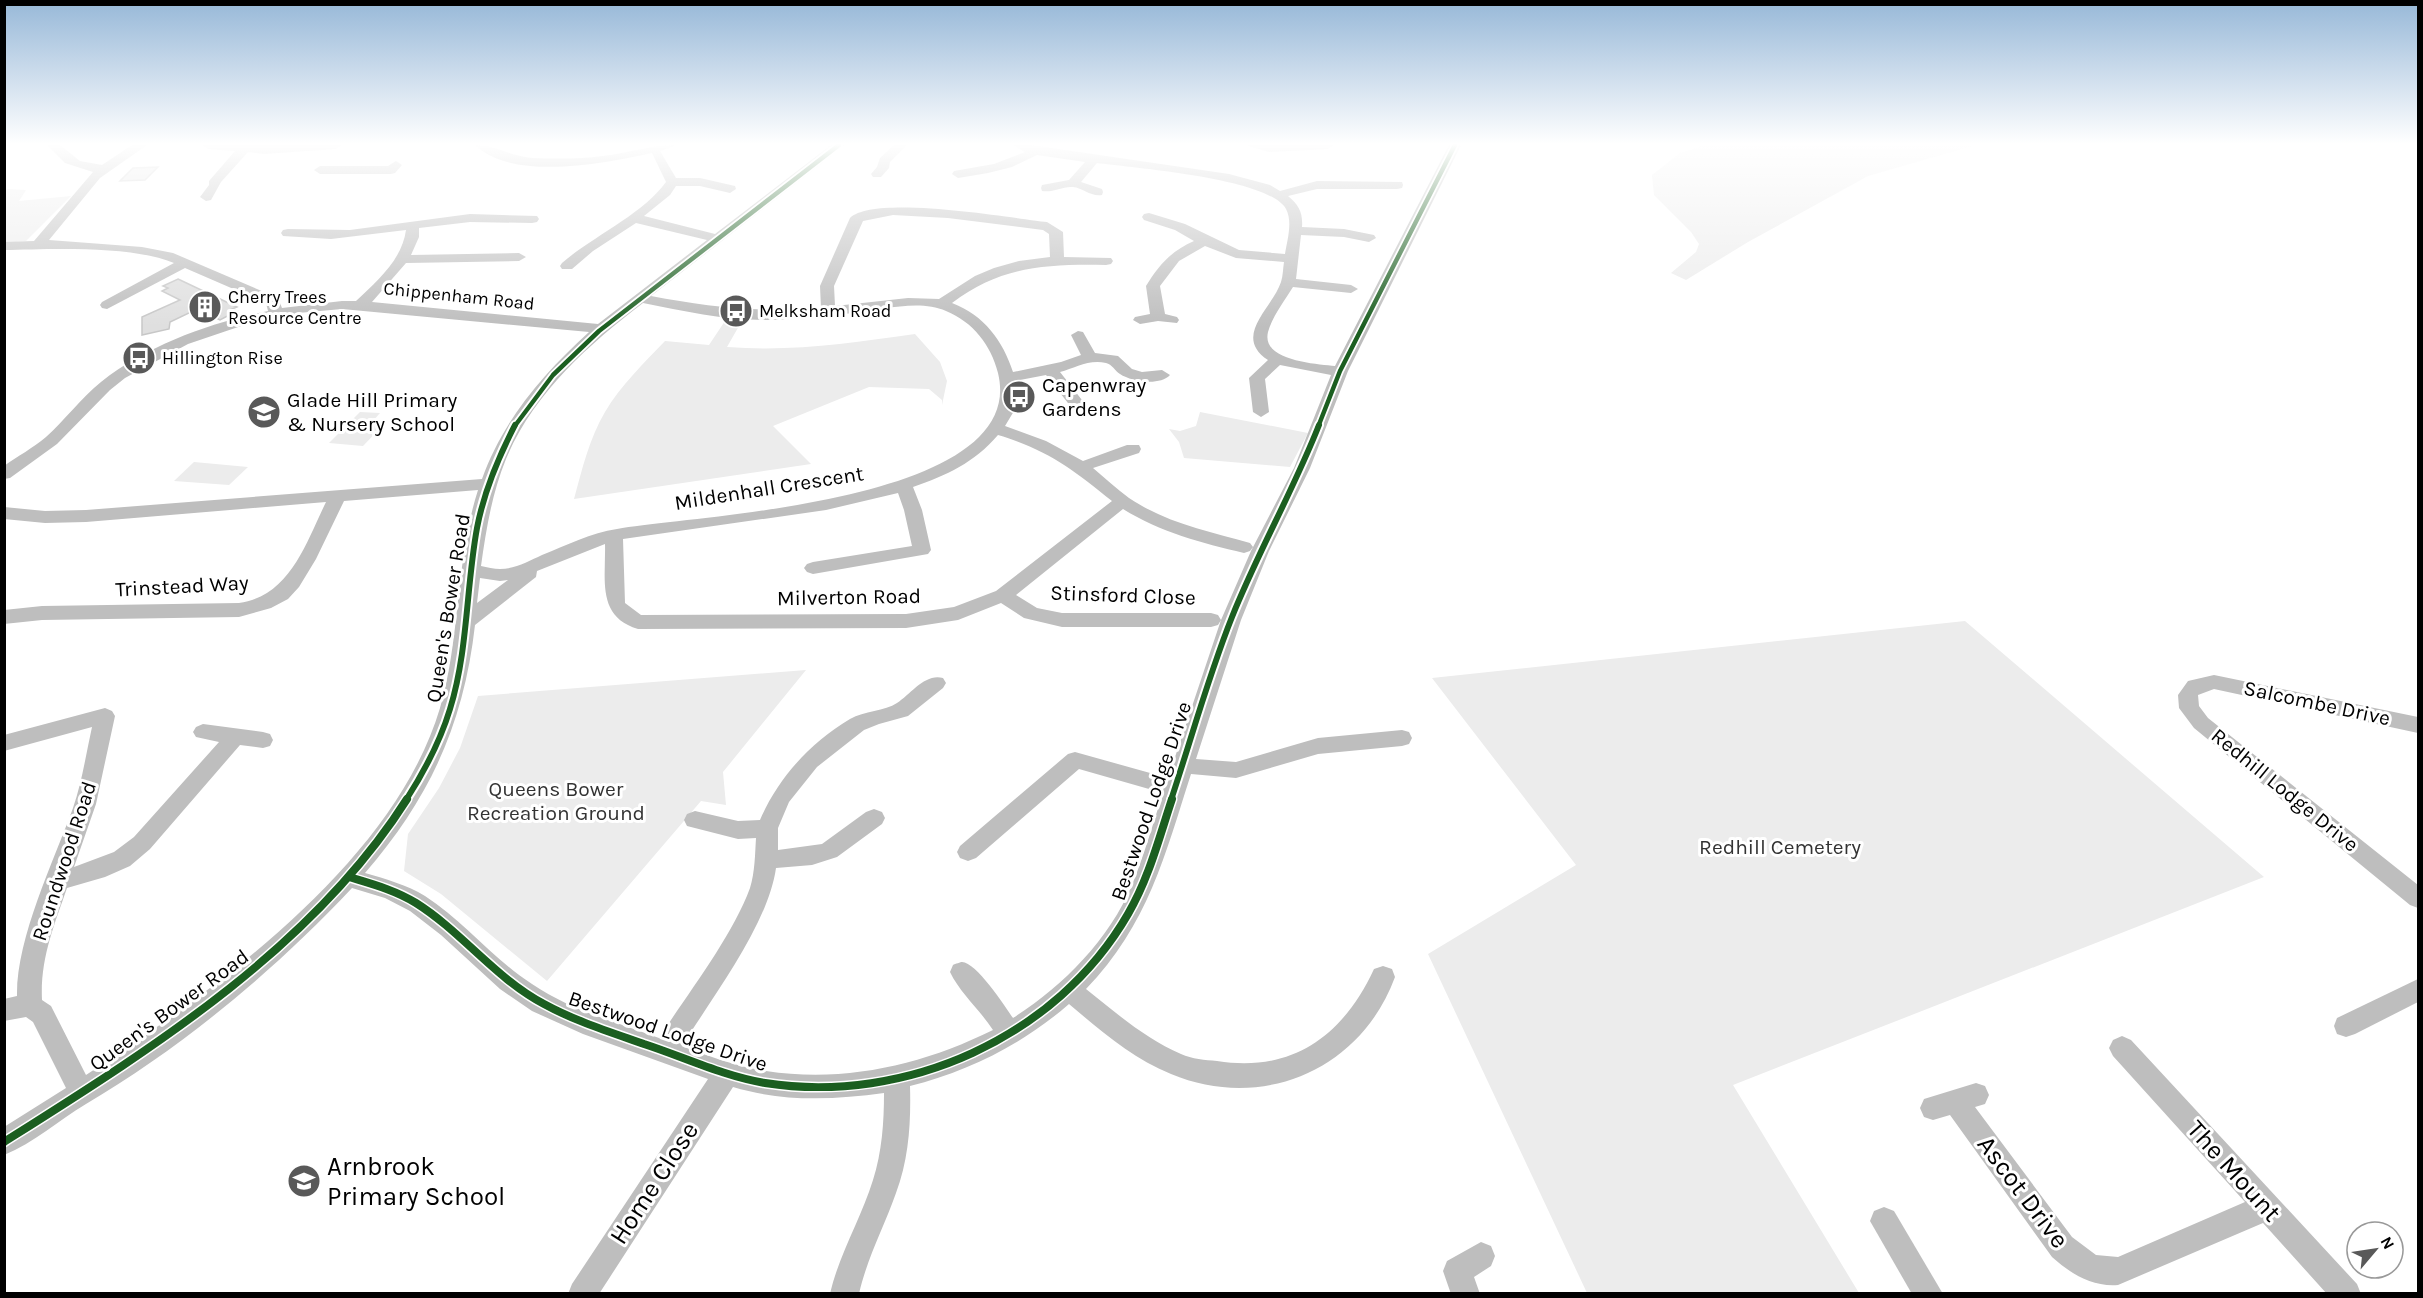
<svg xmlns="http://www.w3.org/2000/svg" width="2423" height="1298" font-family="Karla,sans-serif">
<rect width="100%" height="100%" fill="#fff"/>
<g fill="#ececec">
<polygon points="1705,145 1976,145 1868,176 1748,242 1686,280 1671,273 1696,252 1699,244 1691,232 1654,195 1652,175 1680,153"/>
<polygon points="8,189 26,190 19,201 71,196 26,241 5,243 5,190"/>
<path d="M727 318 743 319 727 347C793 352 850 343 915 334L940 362 947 381 942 405V400L929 389 869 387 773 426 811 464 574 499C582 470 589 439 605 412 621 385 644 363 665 341L709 345Z"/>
<polygon points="360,412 380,413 372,422 384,424 363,446 329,443"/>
<polygon points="1200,412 1308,433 1290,467 1184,458 1179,442 1169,429 1180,431 1196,426"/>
<polygon points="194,462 248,467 229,485 174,481"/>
<polygon points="1965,621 2264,877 1733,1085 1859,1293 1587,1293 1428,954 1576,865 1432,678"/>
<polygon points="806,670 723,772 726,805 701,801 547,981 441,894 404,871 408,834 439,788 460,748 478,696"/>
</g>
<g fill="#dfdfdf" stroke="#c7c7c7" stroke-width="1.5">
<polygon points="158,167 145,180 120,181 133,168"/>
<polygon points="178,279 237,307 232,309 237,311 220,320 197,309 170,322 169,329 142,335 142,317 180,300 162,291 168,288 163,286"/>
</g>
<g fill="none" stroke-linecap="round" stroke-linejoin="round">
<g fill="#bebebe" fill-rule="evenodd">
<path d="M47 145H60L80 161 102 165 132 145H147L100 178 49 240 142 247 173 253 278 298 282 308 342 301H356C377 281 402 260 406 230L331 239 283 236 281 233 283 230 288 229 350 230 470 214 537 216 539 219 537 222 532 223 470 222 419 228V237L411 255 519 253 526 257 519 261 406 263 372 302 598 324 707 240 636 223 593 251 572 269H562L560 266 562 263C593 236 642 215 666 182L652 153C605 163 514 182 475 145 496 145 512 157 533 158 556 159 581 159 603 156 629 153 650 145 677 145L660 151 676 178H700L735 186 736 189 730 193 700 186H676L670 195 644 216 715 234 831 145H845L651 296C709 307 762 313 821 308L820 286 850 218C874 194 1011 218 1047 222L1063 232 1064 257 1111 258 1113 261 1111 264 1106 265C1047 264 1001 266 952 303 984 315 1003 341 1013 372L1061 362 1081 355 1071 335 1078 331 1083 332 1095 353 1118 356 1132 369 1142 372 1162 370 1170 375C1160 386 1132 382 1120 374 1115 371 1112 364 1106 363 1089 359 1075 368 1060 372L1089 409 1081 414 1075 412 1046 375 1015 381 1014 411 1005 426 1046 441 1083 461 1127 445H1139L1141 449 1139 453 1093 468C1105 478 1117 489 1129 498 1166 523 1208 531 1250 543L1253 547 1250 551 1244 553C1202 543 1160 532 1123 509L1016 595 1037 608 1062 613H1211L1218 615 1221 620 1218 625 1211 627H1062L1024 618 1001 603 958 620 906 628 638 629C596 617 606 578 605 544L537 571 536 577 475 625C464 723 430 798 365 873 386 879 407 885 425 896 464 921 493 959 532 984 570 1010 616 1022 659 1038 688 993 732 937 750 888 755 872 755 854 756 838L738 839 687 826 684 820 687 814 695 811 738 821 760 820C778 778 810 743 850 719 864 711 885 711 897 703 911 694 925 673 943 678L946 683 943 688 908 716 879 724 864 730 817 767 789 802 778 828V850L822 844 866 812 874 809 882 812 885 818 882 824 837 857 812 865 776 868C768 925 713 996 682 1046 709 1056 737 1067 766 1071 845 1083 922 1065 993 1030 980 1010 960 993 950 972L953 965C955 964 961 962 962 962 976 962 1005 1006 1013 1018 1062 987 1109 940 1132 885 1144 856 1153 823 1163 793L1079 769 976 858 968 861 960 858 957 852 960 846 1068 754 1075 752 1168 778 1221 620 1251 551 1294 468 1331 375 1280 365 1265 379 1269 412 1261 417 1253 412 1249 378 1268 360C1232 336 1272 309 1281 282 1283 276 1283 268 1284 262L1236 258 1205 246 1179 261 1160 286 1165 314 1177 317 1179 320 1177 323 1158 321 1140 324 1133 320 1135 317 1150 314 1146 286C1159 265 1171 251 1194 241L1175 230 1144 220 1142 217 1144 214 1149 213 1185 224 1239 250 1285 254C1287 241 1293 222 1286 209 1269 178 1134 168 1097 163L1081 182 1102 189 1103 192 1102 195C1091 197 1083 188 1073 187 1062 186 1053 193 1042 191L1041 188 1042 185 1069 180 1085 162 1037 155 1012 167 988 173 958 178 952 174 954 171 994 164 1025 152 1013 145H1031L1229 174 1270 185 1280 191 1317 181 1402 182 1403 185 1402 188 1397 189H1317L1288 196C1299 205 1303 213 1302 227L1344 229 1374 235 1376 238 1369 242 1344 237 1301 235 1296 279 1351 285 1358 289 1351 293 1293 287C1285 300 1272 317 1268 332 1261 361 1316 364 1335 366L1449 145H1461L1348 371 1310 468 1269 551 1241 620 1196 759 1236 762 1318 738 1402 730 1409 732 1412 738 1409 744 1402 746 1318 754 1236 778 1191 774C1165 855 1148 925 1086 989 1116 1013 1146 1039 1181 1054 1192 1059 1205 1060 1217 1061 1292 1073 1343 1036 1374 969L1383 966 1392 969 1395 977C1361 1070 1262 1112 1171 1074 1132 1058 1101 1031 1069 1004 1023 1044 969 1071 910 1086 911 1122 909 1158 896 1193 884 1227 867 1258 859 1294H830C839 1254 861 1219 873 1180 882 1152 884 1122 884 1093 833 1100 783 1102 733 1087L599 1294H568L572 1284 708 1079 583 1034 532 1011 500 989 441 935 410 911 385 898 352 888C275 970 184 1046 86 1104 59 1120 34 1143 4 1155V1127L66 1088 33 1022 26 1017 4 1021V999L17 996C16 939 53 863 73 808 82 782 86 754 92 727L4 751V735L105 708 112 711 115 716 96 804 74 867 114 852 134 837 219 742 196 737 193 732 196 727 203 724 263 732 270 734 273 740 270 746 263 748 240 745 150 849 130 866 105 877 67 888C54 926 40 959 42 1000L51 1006 86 1075C215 990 394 863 440 708 461 636 455 562 478 490L344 501 316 559 299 587 288 599 271 608 239 617 42 620 4 624V610L42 606 239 603C290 596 306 543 326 502L86 522 45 523 4 519V507L45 511 86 510 482 479C503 420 543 374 589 332L342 309 298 313 244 325 188 344 125 378 110 390 57 444 10 478 4 479V466C18 456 33 448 46 437 65 420 81 398 101 382 148 345 210 323 268 311L266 303 185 268 107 309 102 308 100 305 102 302 174 263C131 245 51 249 4 250V242L34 241 93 172 65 163ZM893 215 948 218 1043 230 1049 234 1050 257 1019 261 994 268 975 276 939 299 908 298 835 306 834 286 863 221ZM643 303C683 311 724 320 765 320 794 320 824 316 853 313 882 310 919 299 946 311 973 322 991 345 998 373 1030 503 696 515 617 529 591 533 567 545 542 555 529 561 515 569 500 569 494 569 487 567 481 566 486 530 492 493 506 459 533 394 588 345 643 303ZM998 435C1048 450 1072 469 1112 501L996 591 954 607 906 614 641 615 625 603 623 539 826 510 898 493 904 510 912 546 813 562 807 564 804 568 807 572 813 574 928 554 931 550 922 510 913 487C947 475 974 463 998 435ZM480 578 500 581 508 580 477 603Z"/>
<polygon points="202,145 342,145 336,149 264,154 248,152 221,182 211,200 206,201 200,197 209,185 209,181 235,151 208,149"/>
<polygon points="894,145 907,145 890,162 889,168 881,177 873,177 871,174 877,167 880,158"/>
<polygon points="1245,145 1334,145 1328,149 1269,152"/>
<polygon points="396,161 402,165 395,173 391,174 320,174 314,170 320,166 388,166"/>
<polygon points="2214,675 2418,717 2418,733 2214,689 2198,695 2199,706 2208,718 2418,885 2418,908 2410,905 2194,728 2179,708 2178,695 2188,681"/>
<polygon points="2418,979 2418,1002 2355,1034 2346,1037 2337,1034 2334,1026 2337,1018"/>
<path d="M2122 1036 2131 1040 2357 1284 2361 1294H2327L2263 1223 2118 1285C2092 1287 2071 1274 2052 1257L1950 1115 1933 1120 1924 1117 1920 1108 1924 1099 1976 1083 1985 1086 1989 1095 1985 1104 1975 1107 2072 1237 2096 1255 2118 1257 2245 1202 2113 1056 2109 1048 2113 1040Z"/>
<polygon points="1884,1207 1894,1211 1943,1294 1912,1294 1870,1221 1874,1211"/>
<polygon points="1481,1242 1491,1246 1495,1256 1491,1266 1474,1277 1480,1294 1451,1294 1443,1271 1447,1261"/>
</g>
<g stroke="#fff" stroke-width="8">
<g id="cycleway-far2">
<polyline points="514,427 553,375 599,331 839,145"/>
<polyline points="1318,427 1340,371 1455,145"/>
</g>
</g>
<g stroke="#fff" stroke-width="10">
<g id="cycleway-far1">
<path d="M406 800C424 772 440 742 450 709 468 651 466 588 477 528 484 491 498 458 515 425"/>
<path d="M1171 800C1191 740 1208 677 1232 617 1258 552 1293 491 1319 425"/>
</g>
</g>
<g stroke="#fff" stroke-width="11">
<g id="cycleway">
<path d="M349 877C372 884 395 890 416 903 462 932 495 978 544 1004 575 1021 610 1032 644 1044 684 1057 723 1076 765 1083 906 1105 1057 1037 1128 914 1149 878 1159 838 1172 799"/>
<path d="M4 1142C151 1049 312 949 407 799"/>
</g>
</g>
<use href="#cycleway-far2" stroke="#1b5e20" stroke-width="4.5"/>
<use href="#cycleway-far1" stroke="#1b5e20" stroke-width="6"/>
<use href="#cycleway" stroke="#1b5e20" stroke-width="8"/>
</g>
<linearGradient id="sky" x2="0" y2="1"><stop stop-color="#97b8d8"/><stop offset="0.44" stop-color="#fff"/><stop offset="1" stop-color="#fff" stop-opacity="0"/></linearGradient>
<rect width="2423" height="327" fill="url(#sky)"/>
<defs>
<g id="building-disc" transform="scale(1.725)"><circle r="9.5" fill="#595959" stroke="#fff"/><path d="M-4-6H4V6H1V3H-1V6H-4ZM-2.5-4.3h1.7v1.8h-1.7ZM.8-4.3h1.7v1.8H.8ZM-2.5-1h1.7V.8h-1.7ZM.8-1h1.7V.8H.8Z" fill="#fff"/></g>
<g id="bus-disc" transform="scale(1.725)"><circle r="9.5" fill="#595959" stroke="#fff"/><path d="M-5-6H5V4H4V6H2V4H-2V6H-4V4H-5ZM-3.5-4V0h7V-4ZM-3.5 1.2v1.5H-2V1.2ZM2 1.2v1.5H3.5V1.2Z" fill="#fff"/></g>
<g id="school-disc" transform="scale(1.725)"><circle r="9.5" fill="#595959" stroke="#fff"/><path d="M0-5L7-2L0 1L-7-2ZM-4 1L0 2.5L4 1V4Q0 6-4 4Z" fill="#fff"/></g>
</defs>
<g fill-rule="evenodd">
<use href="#building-disc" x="205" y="307"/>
<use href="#bus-disc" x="736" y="311"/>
<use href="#bus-disc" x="139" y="358"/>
<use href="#bus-disc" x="1019" y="397"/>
<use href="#school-disc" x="264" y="412"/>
<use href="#school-disc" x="304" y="1181"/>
</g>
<g text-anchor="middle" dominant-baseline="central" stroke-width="6" stroke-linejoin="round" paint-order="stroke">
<g font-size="18" fill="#000" stroke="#fff">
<text transform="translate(459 296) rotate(6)">Chippenham Road</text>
</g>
<g font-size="18" fill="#000" stroke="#fff" text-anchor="start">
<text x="228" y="297">Cherry Trees<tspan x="228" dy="21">Resource Centre</tspan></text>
<text x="759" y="311">Melksham Road</text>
<text x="162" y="358">Hillington Rise</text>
</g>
<g font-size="21" fill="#000" stroke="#fff" text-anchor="start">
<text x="1042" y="385">Capenwray<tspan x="1042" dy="24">Gardens</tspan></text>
<text x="287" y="400">Glade Hill Primary<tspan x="287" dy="24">&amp; Nursery School</tspan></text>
</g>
<g font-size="21" fill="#000" stroke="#fff">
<text transform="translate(769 488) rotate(-9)">Mildenhall Crescent</text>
<text transform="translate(182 586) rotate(-3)">Trinstead Way</text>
<text transform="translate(1123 595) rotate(2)">Stinsford Close</text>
<text transform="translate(849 597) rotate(-1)">Milverton Road</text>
<text transform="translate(448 608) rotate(-81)">Queen's Bower Road</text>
<text transform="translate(2317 703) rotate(12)">Salcombe Drive</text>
<text transform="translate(2285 790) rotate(39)">Redhill Lodge Drive</text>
<text transform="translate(1151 801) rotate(-71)">Bestwood Lodge Drive</text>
<text transform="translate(64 861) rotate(-72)">Roundwood Road</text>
<text transform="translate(169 1010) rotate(-36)">Queen's Bower Road</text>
<text transform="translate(668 1031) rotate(19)">Bestwood Lodge Drive</text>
</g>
<g font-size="21" fill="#333" stroke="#fff">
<text x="556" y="789">Queens Bower<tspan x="556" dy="24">Recreation Ground</tspan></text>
<text x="1780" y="847">Redhill Cemetery</text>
</g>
<g font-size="26" fill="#000" stroke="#fff" text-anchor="start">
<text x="327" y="1166">Arnbrook<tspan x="327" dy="30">Primary School</tspan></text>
</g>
<g font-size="26" fill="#000" stroke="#fff">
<text transform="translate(2234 1171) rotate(48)">The Mount</text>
<text transform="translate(654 1183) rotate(-57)">Home Close</text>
<text transform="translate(2023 1192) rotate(53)">Ascot Drive</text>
</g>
</g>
<rect width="2423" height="1298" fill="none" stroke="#000000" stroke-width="12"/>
<g transform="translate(2375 1250) rotate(61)"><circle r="28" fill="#ffffff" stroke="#999999" stroke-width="1.5"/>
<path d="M0-4.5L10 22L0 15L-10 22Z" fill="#595959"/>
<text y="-9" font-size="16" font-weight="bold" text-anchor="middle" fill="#000000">N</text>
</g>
</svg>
